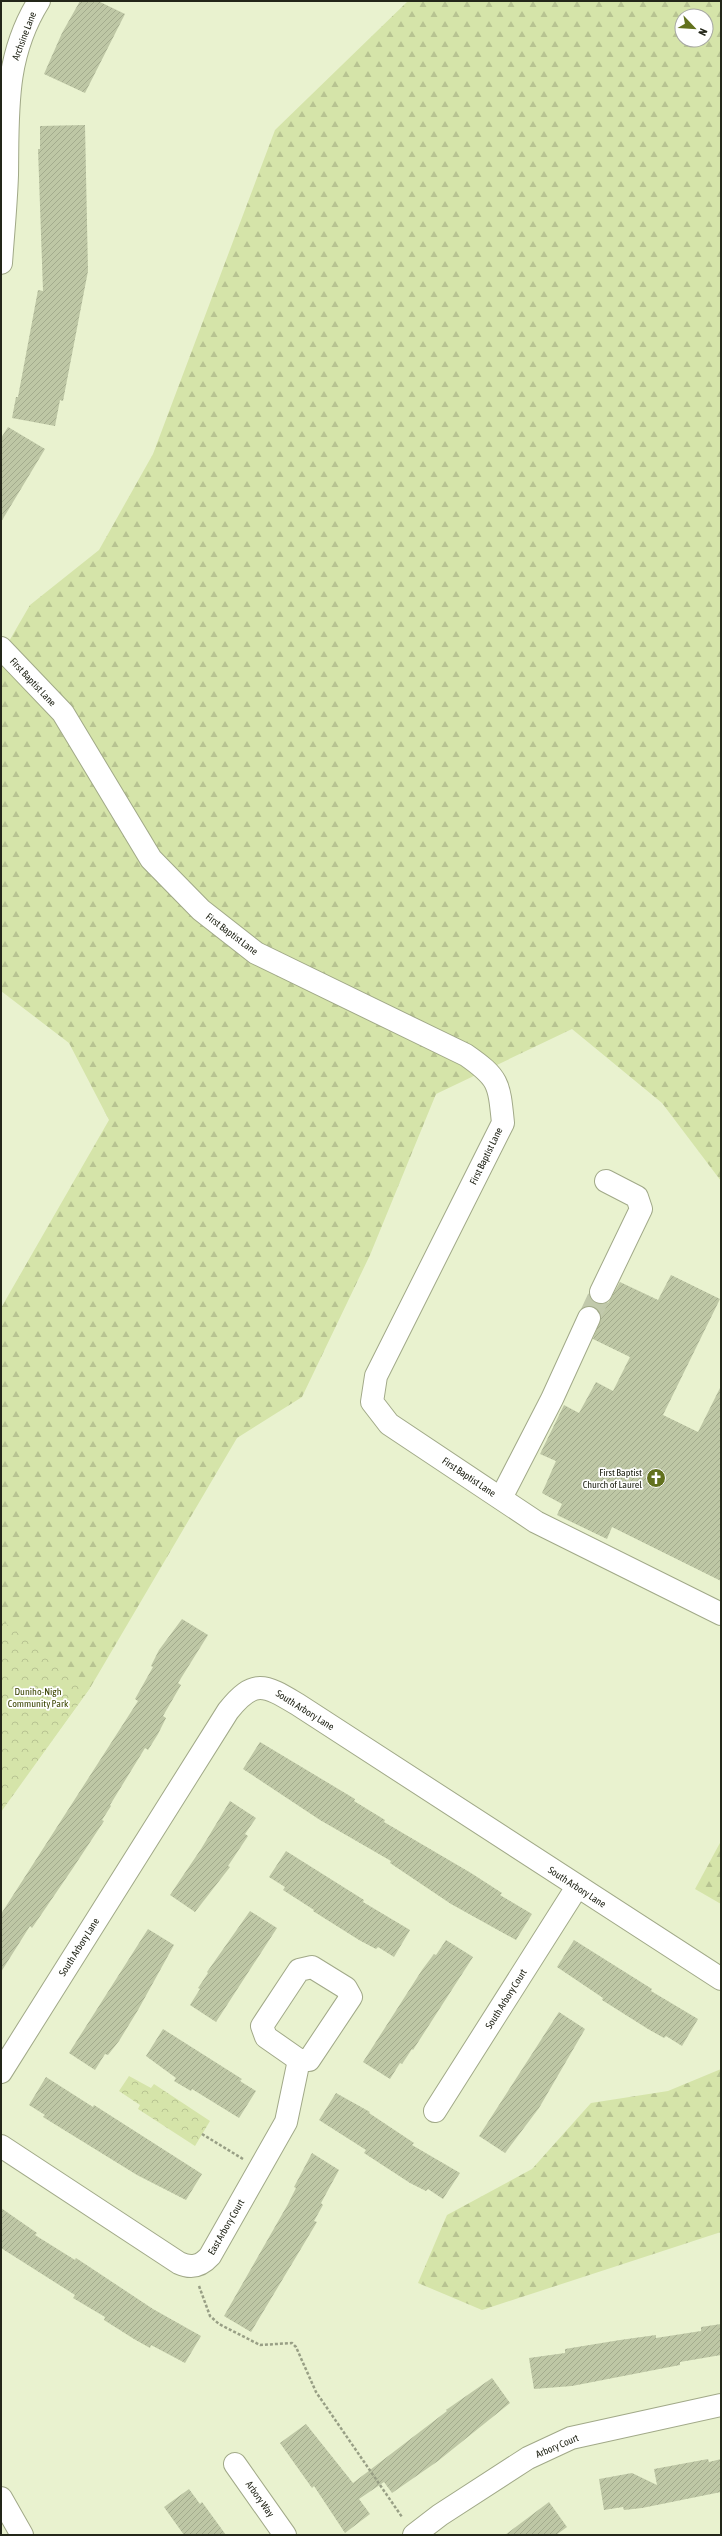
<svg xmlns="http://www.w3.org/2000/svg" width="722" height="2536" font-family="'Asap Condensed',sans-serif">
<defs>
<pattern id="forest-firs" width="22" height="20" patternUnits="userSpaceOnUse"><rect width="22" height="20" fill="#d5e4a9"/><path d="M5 1l3.5 6h-7zM16 11l3.5 6h-7z" fill="#b7c391"/></pattern>
<pattern id="park-crowns" width="20" height="18" patternUnits="userSpaceOnUse"><rect width="20" height="18" fill="#d5e4a9"/><path d="M2 6a3 3 0 1 1 6 0M12 15a3 3 0 1 1 6 0" fill="none" stroke="#b7c391"/></pattern>
<pattern id="building-hatch" width="6" height="6" patternUnits="userSpaceOnUse"><rect width="6" height="6" fill="#bec7a5"/><path d="M-1 1l2-2M0 6l6-6M5 7l2-2" fill="none" stroke="#a3ab8d"/></pattern>
</defs>
<rect width="100%" height="100%" fill="#e9f2cf"/>
<g fill="url(#forest-firs)" fill-rule="evenodd">
<path d="M408 1H721V1181L662 1103 572 1029 436 1094 370 1255 302 1397 237 1438 90 1688 5 1805 1 1799V1308L109 1120 69 1043 1 991V655L30 605 99 550 153 454 275 130ZM682 16H706V40H682Z"/>
<polygon points="721,1841 721,1904 695,1889"/>
<polygon points="721,2069 721,2232 482,2310 418,2283 447,2215 532,2169 591,2103 668,2091"/>
</g>
<g fill="url(#park-crowns)">
<polygon points="1,1620 90,1688 1,1812"/>
<polygon points="129,2076 151,2088 154,2084 210,2121 195,2146 138,2109 140,2105 119,2091"/>
</g>
<g fill="url(#building-hatch)">
<polygon points="80,1 98,1 125,14 85,93 44,74 62,33"/>
<polygon points="85,125 88,271 63,401 60,400 55,426 12,418 16,397 18,397 38,290 43,291 38,149 40,149 40,126"/>
<polygon points="8,427 45,449 1,522 1,438"/>
<polygon points="671,1275 720,1299 663,1415 698,1432 721,1386 721,1581 612,1527 607,1539 557,1515 562,1504 542,1493 556,1461 540,1454 564,1405 579,1413 596,1382 613,1391 630,1357 593,1339 601,1317 595,1307 584,1307 590,1296 596,1303 608,1303 620,1282 658,1300"/>
<polygon points="182,1619 208,1635 178,1683 181,1685 163,1716 166,1718 158,1734 148,1750 145,1748 110,1805 111,1806 102,1820 104,1821 73,1868 32,1928 30,1926 1,1972 1,1914 138,1701 135,1699 153,1667 151,1666 159,1650"/>
<polygon points="260,1742 355,1799 354,1801 385,1820 384,1822 471,1873 502,1893 500,1895 532,1914 516,1940 451,1904 390,1863 391,1861 320,1820 243,1769"/>
<polygon points="230,1801 256,1818 245,1834 248,1836 228,1866 230,1867 195,1912 170,1895 201,1849"/>
<polygon points="286,1851 364,1900 363,1902 410,1930 394,1957 378,1947 376,1949 359,1940 313,1911 314,1910 283,1890 285,1887 269,1877"/>
<polygon points="250,1911 277,1928 216,2022 190,2005 200,1989 198,1988 208,1973 207,1972"/>
<polygon points="148,1929 174,1945 138,2010 119,2041 108,2055 105,2054 95,2070 69,2053"/>
<polygon points="446,1940 473,1957 413,2050 412,2049 402,2064 400,2063 390,2079 363,2062 422,1970 434,1954 436,1955"/>
<polygon points="574,1940 652,1989 651,1991 698,2019 682,2046 666,2036 664,2038 648,2029 602,2000 603,1998 557,1967"/>
<polygon points="559,2012 585,2029 539,2108 505,2153 479,2136"/>
<polygon points="163,2029 242,2079 240,2081 256,2091 239,2118 192,2089 191,2091 174,2081 176,2078 146,2056"/>
<polygon points="46,2077 93,2107 94,2105 202,2174 186,2200 137,2175 43,2117 45,2115 29,2105"/>
<polygon points="336,2093 370,2112 369,2113 414,2143 412,2145 460,2173 443,2199 428,2189 426,2191 410,2183 364,2153 366,2150 319,2120"/>
<polygon points="312,2153 339,2170 321,2203 323,2205 314,2221 317,2222 251,2332 224,2316 288,2204 296,2188 294,2187"/>
<polygon points="1,2208 37,2233 35,2235 75,2260 76,2258 153,2309 201,2336 185,2363 151,2345 150,2348 134,2339 104,2320 105,2317 73,2298 75,2295 1,2248"/>
<polygon points="721,2324 721,2355 680,2362 680,2365 572,2386 534,2389 529,2358 565,2353 565,2349 620,2340 656,2335 656,2338 701,2331 701,2327"/>
<polygon points="492,2378 510,2403 438,2461 392,2493 384,2482 359,2499 370,2514 345,2533 314,2486 312,2488 280,2443 306,2424 353,2483 447,2411 446,2410"/>
<polygon points="708,2459 709,2462 721,2459 721,2492 642,2508 624,2510 623,2507 604,2510 599,2479 632,2473 657,2485 654,2469"/>
<polygon points="189,2489 200,2504 202,2502 226,2535 184,2535 164,2507"/>
<polygon points="549,2502 567,2527 556,2535 505,2535"/>
</g>
<g fill="none" stroke-linecap="round" stroke-linejoin="round">
<polyline stroke="#c1c9ab" stroke-width="22" stroke-dasharray="22 11" stroke-linecap="butt" points="589,1318 601,1292"/>
<g stroke="#a1a988" stroke-width="24">
<g id="minor">
<path d="M1 263C3 234 6 205 7 175 8 112 4 57 39 1"/>
<path d="M1 648 63 713 151 859 201 910 256 953 466 1055C499 1078 499 1083 503 1123L376 1376 372 1402 389 1424 536 1522 721 1614"/>
<polyline points="601,1292 641,1209 637,1197 606,1181"/>
<polyline points="501,1498 552,1399 589,1318"/>
<polygon points="312,1967 346,1988 351,1997 309,2060 299,2060 266,2037 262,2026 299,1970"/>
<path d="M1 2072 228 1711C254 1678 265 1685 297 1704L721 1979"/>
<polyline points="435,2111 577,1887"/>
<path d="M1 2146 179 2263C192 2269 201 2266 210 2256L286 2122 299 2060"/>
<polyline points="235,2464 285,2535"/>
<polyline points="414,2535 440,2515 528,2458 571,2438 721,2405"/>
</g>
</g>
<g stroke="#a1a988" stroke-width="24">
<polyline id="major" points="1,2498 22,2535"/>
</g>
<g stroke="#989f85" stroke-width="2.5" stroke-dasharray="3 2" stroke-linecap="butt">
<polyline points="202,2134 243,2159"/>
<polyline points="199,2286 210,2316 219,2324 260,2345 292,2343 296,2347 316,2392 402,2517"/>
</g>
<use href="#minor" stroke="#fff" stroke-width="22"/>
<use href="#major" stroke="#fff" stroke-width="22"/>
</g>
<defs>
<g id="church-disc" transform="scale(1)"><circle r="9.5" fill="#62711d" stroke="#fff"/><path d="M-1.2-6h2.4v3.5h3.3v2.4h-3.3V6h-2.4V-.1h-3.3v-2.4h3.3Z" fill="#fff"/></g>
</defs>
<g fill-rule="evenodd">
<use href="#church-disc" x="656" y="1478"/>
</g>
<g text-anchor="middle" dominant-baseline="central" stroke-width="3.5" stroke-linejoin="round" paint-order="stroke">
<g font-size="10" fill="#232619" stroke="#fff">
<text transform="translate(24 36) rotate(-69)">Archsine Lane</text>
<text transform="translate(33 682) rotate(47)">First Baptist Lane</text>
<text transform="translate(232 934) rotate(37)">First Baptist Lane</text>
<text transform="translate(486 1156) rotate(-64)">First Baptist Lane</text>
<text transform="translate(469 1477) rotate(34)">First Baptist Lane</text>
<text transform="translate(305 1710) rotate(32)">South Arbory Lane</text>
<text transform="translate(577 1887) rotate(33)">South Arbory Lane</text>
<text transform="translate(79 1947) rotate(-58)">South Arbory Lane</text>
<text transform="translate(506 1999) rotate(-58)">South Arbory Court</text>
<text transform="translate(226 2227) rotate(-60)">East Arbory Court</text>
<text transform="translate(557 2446) rotate(-23)">Arbory Court</text>
<text transform="translate(260 2499) rotate(55)">Arbory Way</text>
</g>
<g font-size="10" fill="#232619" stroke="#fff" text-anchor="end">
<text x="642" y="1472">First Baptist<tspan x="642" dy="12">Church of Laurel</tspan></text>
</g>
<g font-size="10" fill="#3a4401" stroke="#fff">
<text x="38" y="1691">Duniho-Nigh<tspan x="38" dy="12">Community Park</tspan></text>
</g>
</g>
<rect width="722" height="2536" fill="none" stroke="#232619" stroke-width="4"/>
<g transform="translate(694 28) rotate(115)"><circle r="19" fill="#ffffff" stroke="#a7a8a3"/>
<path d="M0-3L7 15L0 10L-7 15Z" fill="#62711d"/>
<text y="-6" font-size="11" font-weight="bold" text-anchor="middle" fill="#232619">N</text>
</g>
</svg>
